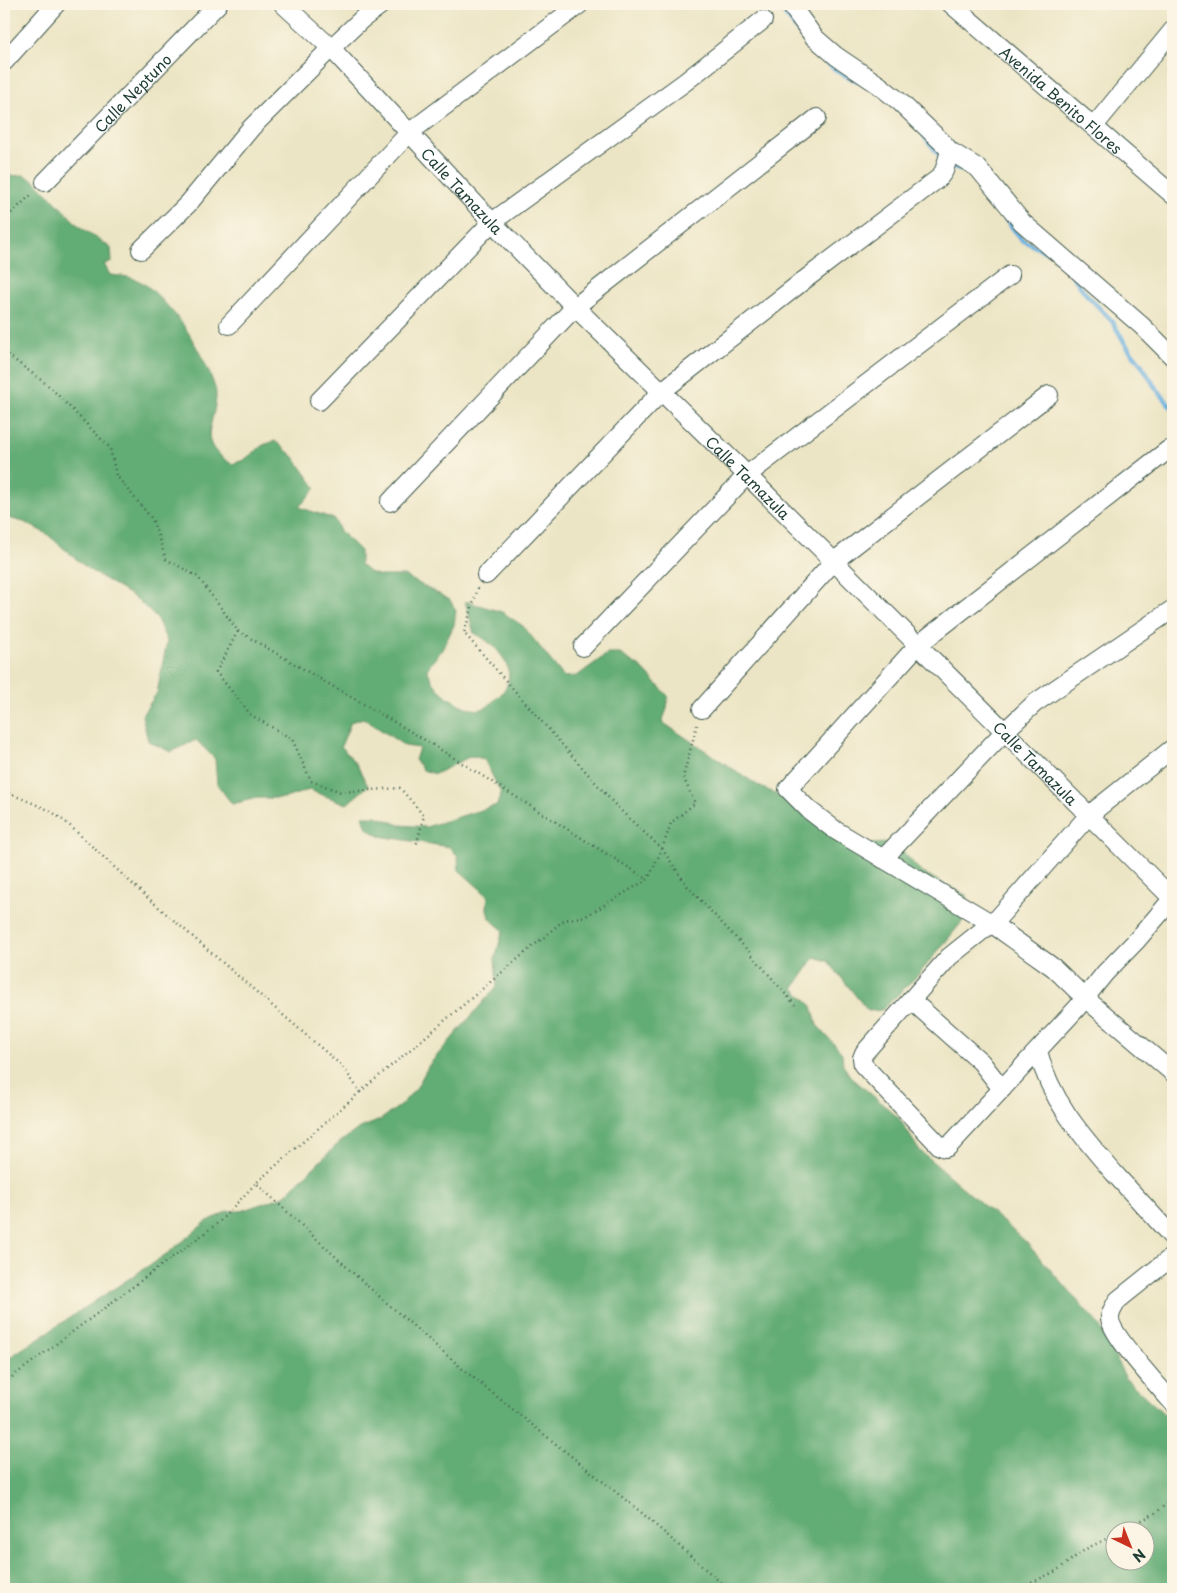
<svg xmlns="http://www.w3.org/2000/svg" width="1177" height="1593" font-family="'Playpen Sans',sans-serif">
<rect width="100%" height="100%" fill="#fcf5e5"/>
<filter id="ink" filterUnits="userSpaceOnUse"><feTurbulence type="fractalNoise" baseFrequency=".02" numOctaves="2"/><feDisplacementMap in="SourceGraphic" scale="10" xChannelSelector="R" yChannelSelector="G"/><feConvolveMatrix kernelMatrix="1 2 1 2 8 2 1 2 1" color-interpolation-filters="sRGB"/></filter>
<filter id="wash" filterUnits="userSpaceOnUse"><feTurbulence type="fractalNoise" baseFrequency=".0096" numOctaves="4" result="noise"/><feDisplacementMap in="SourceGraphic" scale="20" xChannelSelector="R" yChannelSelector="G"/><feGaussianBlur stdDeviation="1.12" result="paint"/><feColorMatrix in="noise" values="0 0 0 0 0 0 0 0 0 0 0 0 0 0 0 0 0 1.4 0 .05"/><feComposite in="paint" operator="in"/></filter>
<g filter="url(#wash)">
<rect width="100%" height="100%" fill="#ece5c5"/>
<path fill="#62ac74" stroke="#407454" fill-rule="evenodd" d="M4 169 11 176 24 175 35 181 79 226 111 248 112 262 104 264 110 275C119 276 129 276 137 280 151 285 171 310 181 322 190 333 216 381 216 394 216 426 193 441 232 464L244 460 263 445 275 441 294 457 316 488 299 507 334 519 340 531 360 551V564L369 572 381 576H405L450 600 456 611 454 625 443 648 427 669C429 673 430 677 432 680 439 693 466 713 482 709 488 708 493 701 497 698 525 674 497 644 474 633L465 601 502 612 523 626 564 677 577 676 607 654H620L642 668 668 696 667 709 662 722 759 786 793 803 864 844 889 843 900 848 921 872 966 895 967 910 962 922 919 974 882 1010 868 1011 828 961 815 957 794 988 812 1006 817 1025 842 1053 843 1065 850 1076 899 1118 919 1150 1025 1241 1099 1325 1126 1379 1173 1422V1589H4V1361L168 1253 206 1222 228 1211H241L284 1196 339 1143 358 1129 380 1120 401 1105 417 1087 429 1065 497 986 495 959 503 930C488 918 485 915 488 896L459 870 458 857 450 847 379 836 367 828 363 816H376L400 825 426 827 497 805 501 793 484 759 471 756 435 774 423 770 415 760 419 748 405 746 363 718 351 722 341 746 357 765 368 786 347 804 309 790 285 798H257L232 804 217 784 215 759 196 740 171 752 148 741 142 715 157 693 167 641 157 619 137 599 88 569 47 534 24 522 4 517ZM1114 1530H1144V1560H1114Z"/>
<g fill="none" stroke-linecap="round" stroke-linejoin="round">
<g stroke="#68b0e0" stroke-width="4.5">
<path d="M777 4C794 26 816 57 839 72 846 77 854 79 861 82"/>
<polyline points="924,136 943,160"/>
<polyline points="951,166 969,172 1022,240 1046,252"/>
<polyline points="1072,275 1085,293 1112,321 1126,345 1141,364 1155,387 1173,409"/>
</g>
</g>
</g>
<g filter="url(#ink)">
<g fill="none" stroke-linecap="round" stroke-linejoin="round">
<g stroke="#3e564a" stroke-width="20">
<g id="minor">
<path id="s1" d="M283 4 331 48 492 222 575 307 747 475 1173 899"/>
<path id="s2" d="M951 4 1173 195"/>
<polyline points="4,62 56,4"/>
<polyline points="1094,126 1173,30"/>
<polyline points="950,151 978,168 1022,222 1142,326 1173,357"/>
<path id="s3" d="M45 182 218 4"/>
<polyline points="141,250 188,204 251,128 331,48 362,19 382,4"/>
<polyline points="229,325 410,132 580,4"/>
<polyline points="319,401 492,222 685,82 763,20"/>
<polyline points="1168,450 918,645 788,789 809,810 835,830 991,923 1054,968 1085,998 1173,1073"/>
<polyline points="390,502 575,307 817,118"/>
<polyline points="486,575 661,392 803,281 939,178 944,171 950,151 944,144 900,102 879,85 836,56 814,37 790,4"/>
<polyline points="583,647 747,475 1010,275"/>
<polyline points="702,709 833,562 1049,395"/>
<polyline points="1173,748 1089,815 998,918 949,957 864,1053 862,1058 863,1065 940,1146 945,1148 948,1147 1077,1008 1105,973 1137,940 1173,898"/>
<polyline points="883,859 1005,731 1035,703 1173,609"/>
<polyline points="911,1000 981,1062 1002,1089"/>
<path d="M1038 1051C1050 1100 1082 1136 1114 1173 1134 1195 1154 1216 1173 1238"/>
<path d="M1173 1256 1118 1300C1115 1305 1110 1312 1110 1318 1110 1334 1161 1389 1173 1403"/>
</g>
</g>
<g stroke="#3e564a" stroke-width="2.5" stroke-dasharray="1 4" stroke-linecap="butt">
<polyline points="4,220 33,193"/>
<polyline points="4,352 49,386 110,448 116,475 152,519 166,559 198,577 238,631 216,672 251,715 292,739 311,781 341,792 400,788 424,816 416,846"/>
<polyline points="478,588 464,633 617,807 662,849 688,887 751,954 795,1005"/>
<polyline points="238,631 425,740 647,879"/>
<polyline points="4,791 51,811 68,824 140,891 343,1067 360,1092 256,1183 364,1283 465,1371 642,1513 728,1589"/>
<polyline points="360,1092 564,920 586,916 648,879 662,849 671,823 695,803 683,777 697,725"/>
<polyline points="4,1383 218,1223 256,1183"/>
<polyline points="1124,1530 1157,1512 1173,1498"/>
<polyline points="1018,1589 1056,1571 1086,1549 1114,1535"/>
</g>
<use href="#minor" stroke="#fff" stroke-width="18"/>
</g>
</g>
<g text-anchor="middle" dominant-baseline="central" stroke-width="4.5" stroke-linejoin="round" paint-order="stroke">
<g font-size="15" fill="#1f3d34" stroke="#fcf5e5">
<text stroke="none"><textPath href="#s3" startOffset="125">Calle Neptuno</textPath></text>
<text stroke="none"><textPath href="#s2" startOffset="146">Avenida Benito Flores</textPath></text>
<text stroke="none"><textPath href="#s1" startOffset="259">Calle Tamazula</textPath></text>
<text stroke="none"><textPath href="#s1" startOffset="664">Calle Tamazula</textPath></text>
<text stroke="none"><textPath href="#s1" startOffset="1069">Calle Tamazula</textPath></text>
</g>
</g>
<rect width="1177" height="1593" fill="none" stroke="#fcf5e5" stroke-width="20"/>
<g transform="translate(1130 1546) rotate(137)"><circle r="24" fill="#fcf5e5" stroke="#a4ab9e"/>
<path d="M0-4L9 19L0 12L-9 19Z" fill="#c8321e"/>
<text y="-8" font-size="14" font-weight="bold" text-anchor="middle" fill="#1f3d34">N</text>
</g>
</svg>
